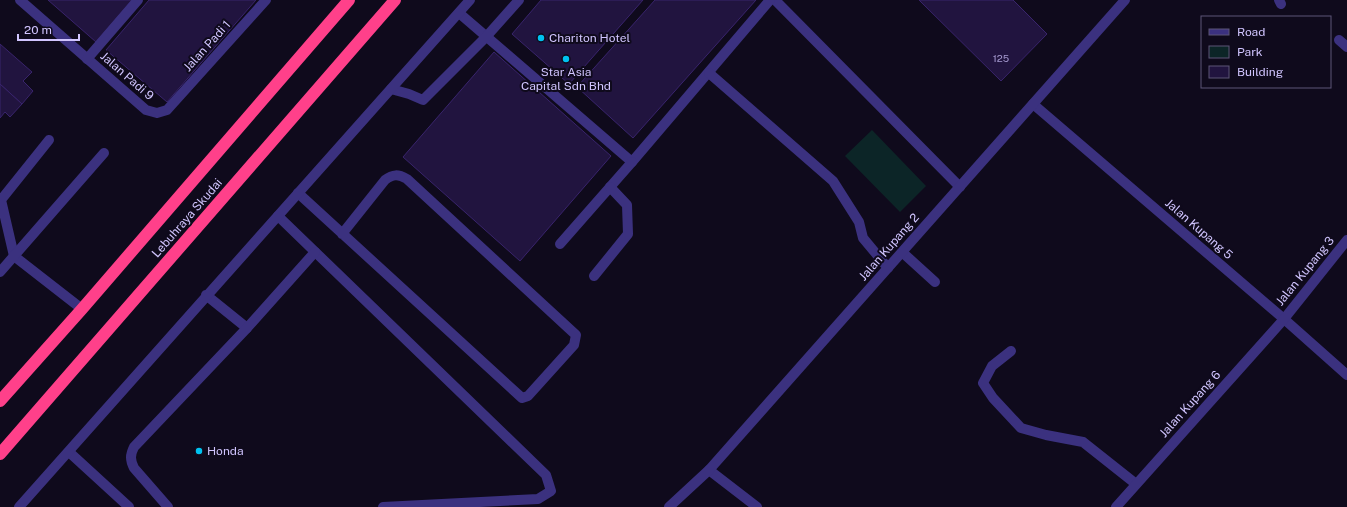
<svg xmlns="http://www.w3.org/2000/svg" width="1347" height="507" font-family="'Public Sans',sans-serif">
<rect width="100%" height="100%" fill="#0f0a1c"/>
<polygon fill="#0c2527" points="872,130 926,186 900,212 845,156"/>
<g fill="#21143f" stroke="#39246c">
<polygon points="48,0 132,0 96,42"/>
<polygon points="149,0 256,0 167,102 106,50"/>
<polygon points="541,0 643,0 569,84 512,34"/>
<polygon points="655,0 756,0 633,138 577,87"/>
<polygon points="919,0 1013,0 1047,34 1001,81"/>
<polygon points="0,44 32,72 23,81 33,91 22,104 0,84"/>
<polygon points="494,52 611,156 520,261 403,157"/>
<polygon points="0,84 22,104 10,117 5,112 0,118"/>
</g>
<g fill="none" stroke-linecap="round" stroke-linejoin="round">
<g stroke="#3b317f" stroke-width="10">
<polyline points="20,0 146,110 157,113 167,110 266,0"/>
<polyline points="775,0 960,187"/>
<polyline points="1279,0 1281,4"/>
<polyline points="459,13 632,162 770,0"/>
<polyline points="1339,40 1347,47"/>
<polyline points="87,59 138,0"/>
<polyline points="709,73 833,181 859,222 863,238 888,268"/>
<polyline points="391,89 409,94 423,100 486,37 519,0"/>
<polyline points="1033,104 1284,319 1347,375"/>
<polyline points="49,140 1,200 14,256 82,309"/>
<path d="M298 193 522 398 528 396 574 345 576 335 407 179C398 174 393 174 385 180L342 234"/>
<polyline points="278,216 546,475 551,491 538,499 383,507"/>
<polyline points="560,244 632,162"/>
<polyline points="902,252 935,282"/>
<polyline points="0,272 104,153"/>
<polyline points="594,276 628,234 627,205 610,187"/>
<polyline points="206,295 247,328"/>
<polyline points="1011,351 992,366 983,383 993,398 1021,428 1046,435 1083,442 1136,484"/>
<polyline points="69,452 129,507"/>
<polyline points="709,470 757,507"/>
<polyline points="19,507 470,0"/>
<path d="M168 507 134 468C130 460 130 455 134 447L247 328 315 252"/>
<polyline points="669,507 709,470 1125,0"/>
<polyline points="1116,507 1284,319 1347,240"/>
</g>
<g stroke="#ff408a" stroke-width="12">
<polyline points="0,401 82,309 349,0"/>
<polyline points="0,454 395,0"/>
</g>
</g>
<g fill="#00c2f0" stroke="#0f0a1c" stroke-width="1.5">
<circle cx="541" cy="38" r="4"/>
<circle cx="566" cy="59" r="4"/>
<circle cx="199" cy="451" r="4"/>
</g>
<g text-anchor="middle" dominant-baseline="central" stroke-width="4" stroke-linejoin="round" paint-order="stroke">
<g font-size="10" fill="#a599cf">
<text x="1001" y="58">125</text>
</g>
<g font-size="12" fill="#d1c5ff" stroke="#0f0a1c" text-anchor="start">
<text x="549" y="38">Chariton Hotel</text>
<text x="566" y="72" text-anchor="middle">Star Asia<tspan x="566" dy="14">Capital Sdn Bhd</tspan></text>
<text x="207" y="451">Honda</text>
</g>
<g font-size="12" fill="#d1c5ff" stroke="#0f0a1c">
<text transform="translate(207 46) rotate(-48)">Jalan Padi 1</text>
<text transform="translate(127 76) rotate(41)">Jalan Padi 9</text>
<text transform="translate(187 218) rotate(-49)">Lebuhraya Skudai</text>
<text transform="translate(1199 229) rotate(41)">Jalan Kupang 5</text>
<text transform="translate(889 247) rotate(-49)">Jalan Kupang 2</text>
<text transform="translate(1305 271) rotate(-51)">Jalan Kupang 3</text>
<text transform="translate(1190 404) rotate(-48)">Jalan Kupang 6</text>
</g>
</g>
<rect x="1201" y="16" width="130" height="72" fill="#0f0a1c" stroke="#5d5577"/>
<rect x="1209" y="29" width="20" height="6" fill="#3b317f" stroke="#5d5577"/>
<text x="1237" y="36" font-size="12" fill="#d1c5ff">Road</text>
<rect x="1209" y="46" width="20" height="12" fill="#0c2527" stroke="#5d5577"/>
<text x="1237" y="56" font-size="12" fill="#d1c5ff">Park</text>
<rect x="1209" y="66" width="20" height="12" fill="#21143f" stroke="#5d5577"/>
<text x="1237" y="76" font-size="12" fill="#d1c5ff">Building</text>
<path d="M18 34v6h61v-6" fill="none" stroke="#d1c5ff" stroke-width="2"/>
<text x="24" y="34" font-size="12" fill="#d1c5ff" stroke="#0f0a1c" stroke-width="3" paint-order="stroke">20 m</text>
</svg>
